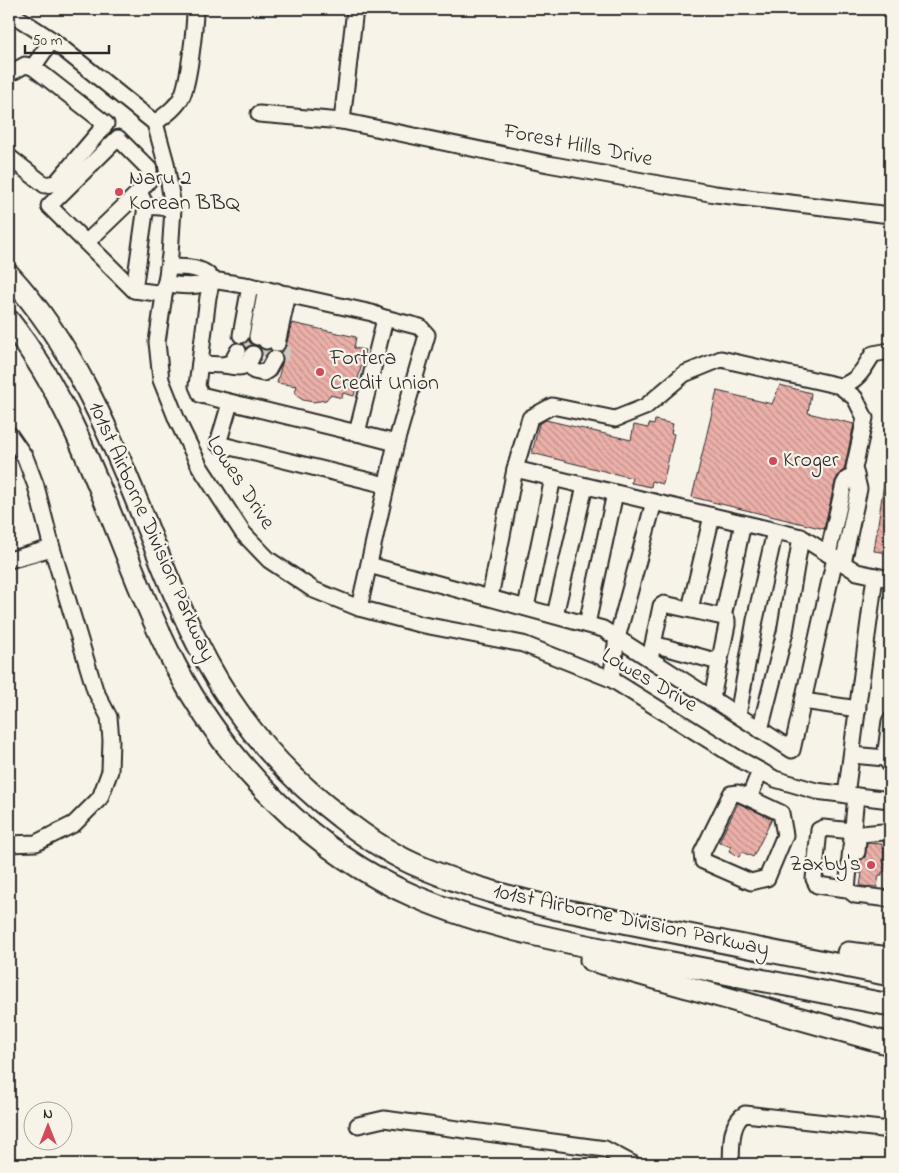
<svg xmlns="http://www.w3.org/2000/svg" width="899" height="1173" font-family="'Indie Flower',sans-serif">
<defs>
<pattern id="building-back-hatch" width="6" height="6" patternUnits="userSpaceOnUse" patternTransform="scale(1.25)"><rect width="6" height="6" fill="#ebb0a9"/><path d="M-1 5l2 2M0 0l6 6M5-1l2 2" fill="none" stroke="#bf8f8a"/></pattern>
</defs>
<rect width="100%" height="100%" fill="#f7f3e8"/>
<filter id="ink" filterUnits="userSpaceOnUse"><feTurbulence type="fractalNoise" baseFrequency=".02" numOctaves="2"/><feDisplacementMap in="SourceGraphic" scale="10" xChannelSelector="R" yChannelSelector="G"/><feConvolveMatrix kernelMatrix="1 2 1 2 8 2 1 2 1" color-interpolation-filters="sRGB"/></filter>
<g filter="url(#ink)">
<g fill="url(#building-back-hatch)" stroke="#2b2b2b">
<polygon points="292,323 356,337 354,348 365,350 354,396 343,393 342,398 330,395 326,400 313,402 303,400 297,396 295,392 297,386 277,383 283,359 280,353 286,346"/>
<polygon points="780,385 811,393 808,413 854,424 844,470 839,474 835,482 824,529 692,497 717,391 772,404"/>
<polygon points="546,420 631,440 634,425 648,428 649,424 654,425 655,420 673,424 671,433 674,434 663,484 652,481 651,487 631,483 632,478 532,453 539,424"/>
<polygon points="885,476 890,477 890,553 874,551"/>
<polygon points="738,803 772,819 753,857 742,852 739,857 729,851 731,847 719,842"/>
<polygon points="867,843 882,844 882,848 884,848 883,862 885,863 884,872 882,872 882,875 879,875 877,887 860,886 862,873 858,873 859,861 865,857"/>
</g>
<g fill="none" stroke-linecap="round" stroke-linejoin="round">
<g stroke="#cecbc2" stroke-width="15" stroke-dasharray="15 8" stroke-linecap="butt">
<polyline points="245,352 249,337"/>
<polyline points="263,356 266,341"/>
<polyline points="280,360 283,345"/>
</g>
<g stroke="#2b2b2b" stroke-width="19">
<g id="minor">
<polyline points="9,12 52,40 155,123 166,163 173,208 170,255 157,342 161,380 177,420 200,467 243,533 269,560 314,590 359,608 419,624 523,644 611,679 739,759 775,779 816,791 890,800"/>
<polyline points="9,74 25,65 33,67"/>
<polyline points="259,114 342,121 548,164 715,194 890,215"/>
<polyline points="342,121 355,9"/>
<path d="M155 123C164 116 176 108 181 98 189 85 195 26 195 9"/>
<polyline points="9,157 45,185 56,183 106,124 33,67 52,40"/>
<polyline points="87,242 139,192"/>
<path d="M168 267C182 267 205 266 212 280L208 297 197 386 201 395 357 433"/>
<path d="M165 284C181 285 198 289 212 280L250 286 372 313 381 317 384 323 357 433 396 443 359 608"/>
<polyline points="134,290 49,206 118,138 149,169 149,180 139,192 146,206"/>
<polyline points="164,294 134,290 146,206 173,208"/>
<polyline points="381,317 420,327 427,335 396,443"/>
<polyline points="241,335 250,286"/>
<polyline points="257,337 266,289"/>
<polyline points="266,341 277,291"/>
<polyline points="277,344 288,294"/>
<polyline points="200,364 224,365 232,362 238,351"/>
<path d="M224 365C239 368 247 370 253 354"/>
<polyline points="254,371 263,373 268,370 274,359"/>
<polyline points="840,386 855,398 865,418 854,468 859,489 843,563"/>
<polyline points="230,403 218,444 386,485"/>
<polyline points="9,434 25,457 36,486 52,548 9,560"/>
<polyline points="515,469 801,537 857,572 890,579"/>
<polyline points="828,554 844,484 847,479 856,475"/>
<polyline points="369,565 603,629 792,750 835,558"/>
<path d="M490 597 515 469 530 418 552 406 615 419 645 407 684 374 721 359 840 386C858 382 864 368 873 354L890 351"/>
<polyline points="526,607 553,478"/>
<polyline points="690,609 712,516"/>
<polyline points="555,615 585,486"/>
<polyline points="723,617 743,523"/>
<polyline points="587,624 615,493"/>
<polyline points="653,644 719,662"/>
<polyline points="650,659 661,606 664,604 723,617 727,620 727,625 712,698"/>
<polyline points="611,679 617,638 654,502"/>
<polyline points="803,701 858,709"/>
<polyline points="738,715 755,620 775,531"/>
<polyline points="760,730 785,632 801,537"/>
<polyline points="852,755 885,758 890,765"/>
<polyline points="885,758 890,721"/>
<polyline points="846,795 875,576"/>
<polyline points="856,796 847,889 855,895 890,899"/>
<polyline points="749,798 781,813 785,835 767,878 751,882 703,861 702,853 731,794 738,793 749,798 760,771"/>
<polyline points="9,844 36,843 74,824 100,798 110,771 111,740 109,717 95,690 52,548"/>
<polyline points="857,852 858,839 861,834 883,832 890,834"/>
<polyline points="847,889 817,885 814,879 819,830 823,828 853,831"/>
<polyline points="358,1125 384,1119 605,1149 633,1164"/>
<path d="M731 1164C732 1149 729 1123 745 1114L890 1130"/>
</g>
</g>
<g stroke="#2b2b2b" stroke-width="25">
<g id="highway">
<path d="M9 275C72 343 108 429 142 514 162 564 182 616 208 664 241 724 286 776 340 817 365 837 393 856 423 868 466 886 513 898 558 909L890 975"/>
<path d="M9 321C89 422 117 552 175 665 227 764 313 853 416 897 491 929 572 943 651 959 731 974 811 990 890 1005"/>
<polyline points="848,953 890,958"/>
<polyline points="591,960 890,1044"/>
</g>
</g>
<use href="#minor" stroke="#f7f3e8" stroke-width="15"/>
<use href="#highway" stroke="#f7f3e8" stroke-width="21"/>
</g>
</g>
<g fill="#d1495b" stroke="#f7f3e8" stroke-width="2">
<circle cx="119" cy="192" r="5"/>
<circle cx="320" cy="372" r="5"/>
<circle cx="773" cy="461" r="5"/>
<circle cx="871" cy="865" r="5"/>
</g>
<g text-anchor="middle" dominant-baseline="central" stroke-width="4.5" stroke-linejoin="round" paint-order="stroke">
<g font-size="22" fill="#2b2b2b" stroke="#f7f3e8">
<text transform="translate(578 146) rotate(11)">Forest Hills Drive</text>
<text transform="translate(240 483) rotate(57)">Lowes Drive</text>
<text transform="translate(151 532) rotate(66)">101st Airborne Division Parkway</text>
<text transform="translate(649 681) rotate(30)">Lowes Drive</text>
<text transform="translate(631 921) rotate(12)">101st Airborne Division Parkway</text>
</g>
<g font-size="22" fill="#2b2b2b" stroke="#f7f3e8" text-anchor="start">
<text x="129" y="179">Naru 2<tspan x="129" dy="25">Korean BBQ</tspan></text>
<text x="330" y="359">Fortera<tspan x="330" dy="25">Credit Union</tspan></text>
<text x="783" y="461">Kroger</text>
<text x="861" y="865" text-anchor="end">Zaxby's</text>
</g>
</g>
<rect width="899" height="1173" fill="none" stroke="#f7f3e8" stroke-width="30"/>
<rect x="15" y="15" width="869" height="1143" fill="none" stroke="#2b2b2b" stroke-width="2" filter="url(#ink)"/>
<g transform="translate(48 1126)"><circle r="24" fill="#f7f3e8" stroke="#a5a39c"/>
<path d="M0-4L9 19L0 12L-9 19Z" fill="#d1495b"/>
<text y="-8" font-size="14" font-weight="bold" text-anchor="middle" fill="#2b2b2b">N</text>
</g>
<path d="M25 45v8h84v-8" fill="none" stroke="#2b2b2b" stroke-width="2.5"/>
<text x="32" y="45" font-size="15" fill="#2b2b2b" stroke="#f7f3e8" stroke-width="4" paint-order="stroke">50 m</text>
</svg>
